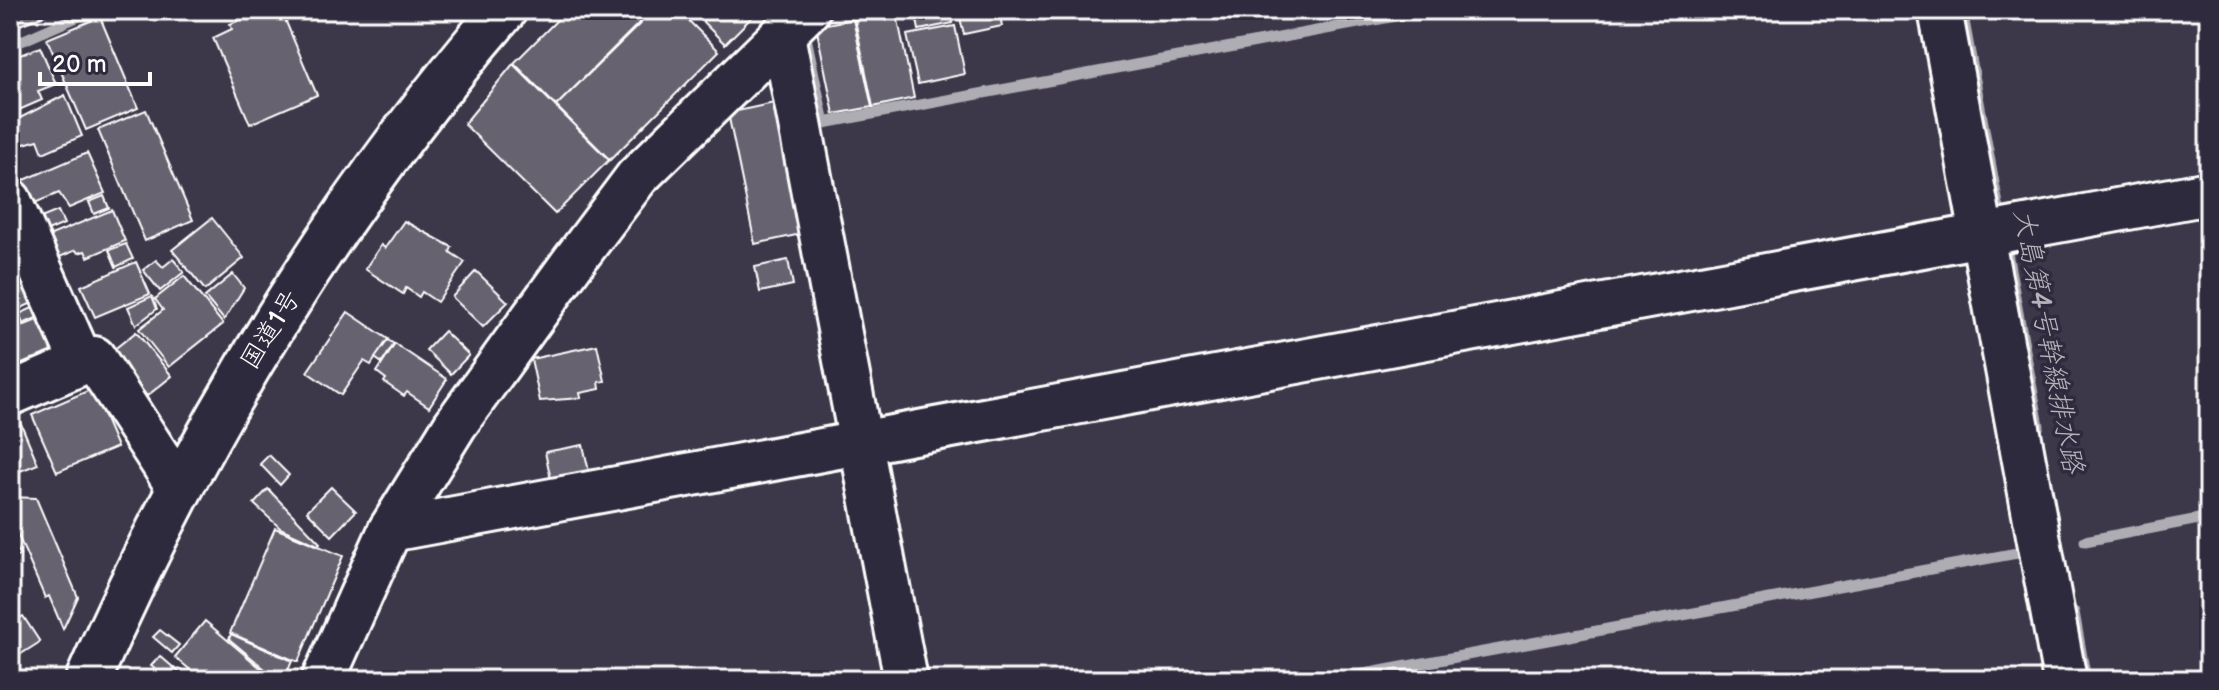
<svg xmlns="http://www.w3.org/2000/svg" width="2219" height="690" font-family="'Balsamiq Sans','Klee One',sans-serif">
<rect width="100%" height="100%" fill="#3c3749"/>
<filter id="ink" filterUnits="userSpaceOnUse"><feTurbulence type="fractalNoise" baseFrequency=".0125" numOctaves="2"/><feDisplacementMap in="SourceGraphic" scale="16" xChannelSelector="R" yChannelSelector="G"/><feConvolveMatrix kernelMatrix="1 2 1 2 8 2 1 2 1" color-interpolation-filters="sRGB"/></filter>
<g filter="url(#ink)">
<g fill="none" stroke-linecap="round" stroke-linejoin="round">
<g stroke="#afadb4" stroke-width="11">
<polyline points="1962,10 2039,426"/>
<polyline points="807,42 824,123 1428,10"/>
<polyline points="10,46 93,10"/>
<polyline points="2085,541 2209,517"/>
<polyline points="2074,612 2086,680"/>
<polyline points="1332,680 2028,551"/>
</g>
</g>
<g fill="#666270" stroke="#fff" stroke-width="2">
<polygon points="10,10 57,10 10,29"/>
<polygon points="264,10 281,10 317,95 250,124 213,38 232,29 230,24"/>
<polygon points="567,10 652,10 556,106 514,63"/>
<polygon points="654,10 678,10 719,51 610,160 556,106"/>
<polygon points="691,10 747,10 753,16 725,44"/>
<polygon points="853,10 896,10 914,98 873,107"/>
<polygon points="915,10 950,10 953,23 919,30"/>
<polygon points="958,10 999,10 1002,26 964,34"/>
<polygon points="100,17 138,108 86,130 47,39"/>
<polygon points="853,19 872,107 834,114 816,26"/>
<polygon points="955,26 965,74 918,84 907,35"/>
<polygon points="40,47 56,84 38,91 42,100 12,113 10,59"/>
<polygon points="513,64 609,160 555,214 464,124"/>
<polygon points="65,95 82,136 43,153 38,140 10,148 10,123"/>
<polygon points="774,103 801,234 755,244 728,113"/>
<polygon points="146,110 193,220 145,241 98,130"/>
<polygon points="87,153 105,193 69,208 59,193 32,204 22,181"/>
<polygon points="104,196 109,208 94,214 89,202"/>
<polygon points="112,210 125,241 88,257 85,251 78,253 76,250 55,259 46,237"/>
<polygon points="58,211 64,224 41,234 36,220"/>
<polygon points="212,218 244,258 205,290 172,250"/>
<polygon points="404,221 452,247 450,252 465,262 437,302 422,292 419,297 406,288 403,294 365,269 381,245 385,248"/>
<polygon points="126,244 133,259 116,267 109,250"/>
<polygon points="173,259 184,272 160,291 143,270 156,260 163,267"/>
<polygon points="788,260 793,285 760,292 755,267"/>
<polygon points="19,261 37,301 10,313 10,265"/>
<polygon points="136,262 150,294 95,317 81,286"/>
<polygon points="476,271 508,302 483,327 452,297"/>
<polygon points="233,274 244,288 224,320 205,297"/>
<polygon points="184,276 223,324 169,367 139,329 163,310 155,299"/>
<polygon points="152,296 157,309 136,325 128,307"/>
<polygon points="37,306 41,316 23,324 19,314"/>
<polygon points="348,312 388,339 371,365 364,361 341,395 307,372"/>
<polygon points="42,318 55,350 51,352 53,357 39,363 37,358 32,359 34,364 10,374 10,331"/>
<polygon points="444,331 469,355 451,374 426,350"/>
<polygon points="136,332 172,376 147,396 112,351"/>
<polygon points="388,340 394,344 382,363 375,358"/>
<polygon points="395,344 447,379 429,407 407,392 404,396 384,382 386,379 377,372"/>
<polygon points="597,345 605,381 599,382 600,389 580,393 581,398 540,401 531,359"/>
<polygon points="92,389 117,447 57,472 32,415"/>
<polygon points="16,412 38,464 10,475 10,415"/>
<polygon points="583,445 590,476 552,484 545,452"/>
<polygon points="269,455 289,475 280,485 260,464"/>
<polygon points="331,487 356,511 332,536 307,511"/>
<polygon points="268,489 320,543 318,545 280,528 254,504"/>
<polygon points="10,497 36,498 78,597 63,629 49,596 45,598 10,517"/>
<polygon points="275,528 343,556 298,662 230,633"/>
<polygon points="10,535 20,555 13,559 16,564 10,567"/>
<polygon points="23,616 40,642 10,661 10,624"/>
<polygon points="205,621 275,680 202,680 175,657"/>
<polygon points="160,630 179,645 172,653 153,637"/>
<polygon points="231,634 292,661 284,680 278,680 229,639"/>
<polygon points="160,656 188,680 168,680 151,666"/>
</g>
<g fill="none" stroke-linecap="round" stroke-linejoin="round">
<g stroke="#fff" stroke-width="48">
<g id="minor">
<polyline points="1940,10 2065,680"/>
<polyline points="783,35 906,680"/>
<polyline points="10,201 82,363"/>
<polyline points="10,394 94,358 178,487"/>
<polyline points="390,530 2209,193"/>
<polyline points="323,680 390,530 455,425 573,262 637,177 808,10"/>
</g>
</g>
<g stroke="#fff" stroke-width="50">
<path id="highway" d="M88 680C194 438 331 210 504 10"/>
</g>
<use href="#minor" stroke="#2f2a3d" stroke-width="42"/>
<use href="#highway" stroke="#2f2a3d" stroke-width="44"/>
</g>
</g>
<g text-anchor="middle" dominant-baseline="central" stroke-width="7" stroke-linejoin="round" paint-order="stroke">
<g font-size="26" fill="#fff" stroke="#2f2a3d">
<text transform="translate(271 330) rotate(-58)">国道1号</text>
</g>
<g font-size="28" font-style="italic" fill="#b5b4ba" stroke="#2f2a3d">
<text transform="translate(2048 341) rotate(79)">大島第4号幹線排水路</text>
</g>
</g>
<rect width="2219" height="690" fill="none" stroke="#2f2a3d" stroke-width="40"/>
<rect x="20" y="20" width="2179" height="650" fill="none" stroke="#fff" stroke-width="3" filter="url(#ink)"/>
<path d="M40 72v12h110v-12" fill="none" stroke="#ffffff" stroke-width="4"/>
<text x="52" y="72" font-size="24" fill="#ffffff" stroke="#2f2a3d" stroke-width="6" paint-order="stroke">20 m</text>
</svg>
